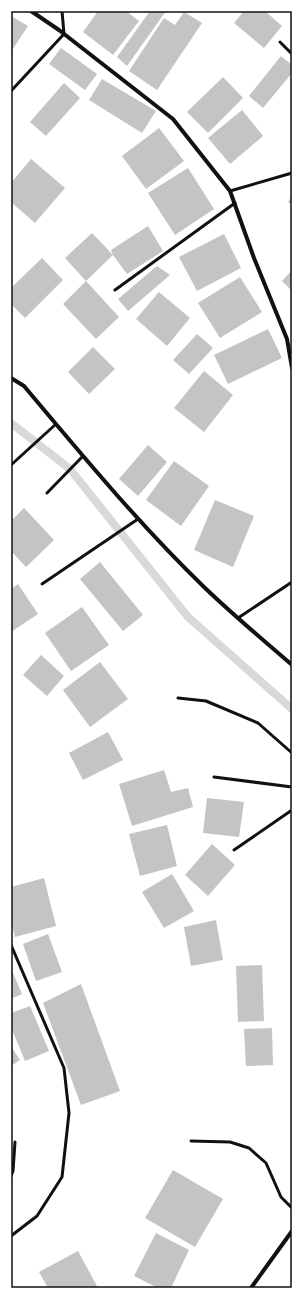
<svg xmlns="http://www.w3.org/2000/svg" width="303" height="1299" font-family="Lora,serif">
<rect width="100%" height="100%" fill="#fff"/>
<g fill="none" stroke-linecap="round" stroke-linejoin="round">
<polyline stroke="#d9d9d9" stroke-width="8" points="11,423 70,469 188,617 292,709"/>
</g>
<g fill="#c4c4c4">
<polygon points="98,11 126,11 139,21 113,55 83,32"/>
<polygon points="150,11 166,11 127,66 117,57"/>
<polygon points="244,11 265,11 282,26 264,48 234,23"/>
<polygon points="184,12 202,23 157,90 129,71 164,18 175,25"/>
<polygon points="11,16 28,26 11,52"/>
<polygon points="61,48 97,74 85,90 49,64"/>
<polygon points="281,56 292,65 292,73 263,108 249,96"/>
<polygon points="223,77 243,98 208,133 187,112"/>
<polygon points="102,79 156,111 142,133 89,100"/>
<polygon points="64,83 80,98 46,136 30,122"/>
<polygon points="242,110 263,136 230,164 208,138"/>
<polygon points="159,128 184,161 146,189 122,156"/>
<polygon points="31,159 65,188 35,223 11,202 11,183"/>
<polygon points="188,168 214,209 175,235 148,193"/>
<polygon points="292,196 292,205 288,202"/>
<polygon points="148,226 163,251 127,274 113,255 86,281 65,258 92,233 113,255 111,250"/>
<polygon points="224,234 241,268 197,291 179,257"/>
<polygon points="42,258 63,280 25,318 11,304 11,288"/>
<polygon points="157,266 170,275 128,311 118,299"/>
<polygon points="292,270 292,291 282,281"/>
<polygon points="240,277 262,312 220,338 198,303"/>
<polygon points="86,281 119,317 96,339 63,304"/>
<polygon points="159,292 190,318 167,346 136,319"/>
<polygon points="268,329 282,358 228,384 214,355"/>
<polygon points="197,334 213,348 189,374 173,360"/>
<polygon points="93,347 115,369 89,394 68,372"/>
<polygon points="204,371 233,395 204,432 174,408"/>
<polygon points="148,445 167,462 138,496 119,479"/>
<polygon points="174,461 209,486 181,526 146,500"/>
<polygon points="215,500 254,516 233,567 194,550"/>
<polygon points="24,508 54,540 26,567 11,551 11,521"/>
<polygon points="100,562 143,615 123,631 80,579"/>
<polygon points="18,584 38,614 11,632 11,589"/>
<polygon points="82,607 109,645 71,671 45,633"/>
<polygon points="41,655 64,676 47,696 23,675"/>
<polygon points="100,662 128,699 90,727 63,690"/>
<polygon points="108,732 123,760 83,780 69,753"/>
<polygon points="164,770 171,792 188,788 193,807 132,826 119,784"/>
<polygon points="207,798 244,802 239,837 203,833"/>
<polygon points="167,825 177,866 140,876 129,834"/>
<polygon points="212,844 235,865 208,896 185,875"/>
<polygon points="172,874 194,911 164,928 142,892"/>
<polygon points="44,878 56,926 15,937 11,921 11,887"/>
<polygon points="216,920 223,960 191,966 184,927"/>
<polygon points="48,934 62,972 36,981 23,944"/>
<polygon points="262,965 264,1021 238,1022 236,966"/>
<polygon points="11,968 22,994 11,999"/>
<polygon points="81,984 120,1091 81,1105 43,1003"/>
<polygon points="30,1006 49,1051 25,1061 11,1027 11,1013"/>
<polygon points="272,1028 273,1065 246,1066 244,1029"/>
<polygon points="11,1046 20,1060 11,1066"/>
<polygon points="173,1170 223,1199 195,1247 145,1218"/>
<polygon points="156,1233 189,1250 171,1288 158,1288 134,1276"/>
<polygon points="78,1251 97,1286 94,1288 48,1288 39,1272"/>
</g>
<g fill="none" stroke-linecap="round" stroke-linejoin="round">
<g stroke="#111" stroke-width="3">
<polyline points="280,42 292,54"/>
<polyline points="11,91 64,34 62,11"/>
<polyline points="230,191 292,173"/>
<polyline points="115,290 235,203"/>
<polyline points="11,465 56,424"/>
<polyline points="47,493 83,456"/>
<polyline points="42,584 138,519"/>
<polyline points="238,618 292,582"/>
<polyline points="178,698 206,701 258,723 292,753"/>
<polyline points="214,777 292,787"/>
<polyline points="234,850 292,810"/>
<polyline points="11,945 64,1068 69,1113 62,1177 37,1216 11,1236"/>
<polyline points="191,1141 230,1142 249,1148 266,1163 281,1197 292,1208"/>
<polyline points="11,1176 13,1171 15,1142"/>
</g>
<g stroke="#111" stroke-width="4">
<polyline points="31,11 59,30 173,119 230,191 254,258 287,339 292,368"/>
<path d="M11 378 24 386C82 455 139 524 204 587 232 614 262 639 292 665"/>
<polyline points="251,1288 292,1231"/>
</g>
</g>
<rect width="303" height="1299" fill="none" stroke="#ffffff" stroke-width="24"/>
<rect x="12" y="12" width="279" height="1275" fill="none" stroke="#111" stroke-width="1.5"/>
</svg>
